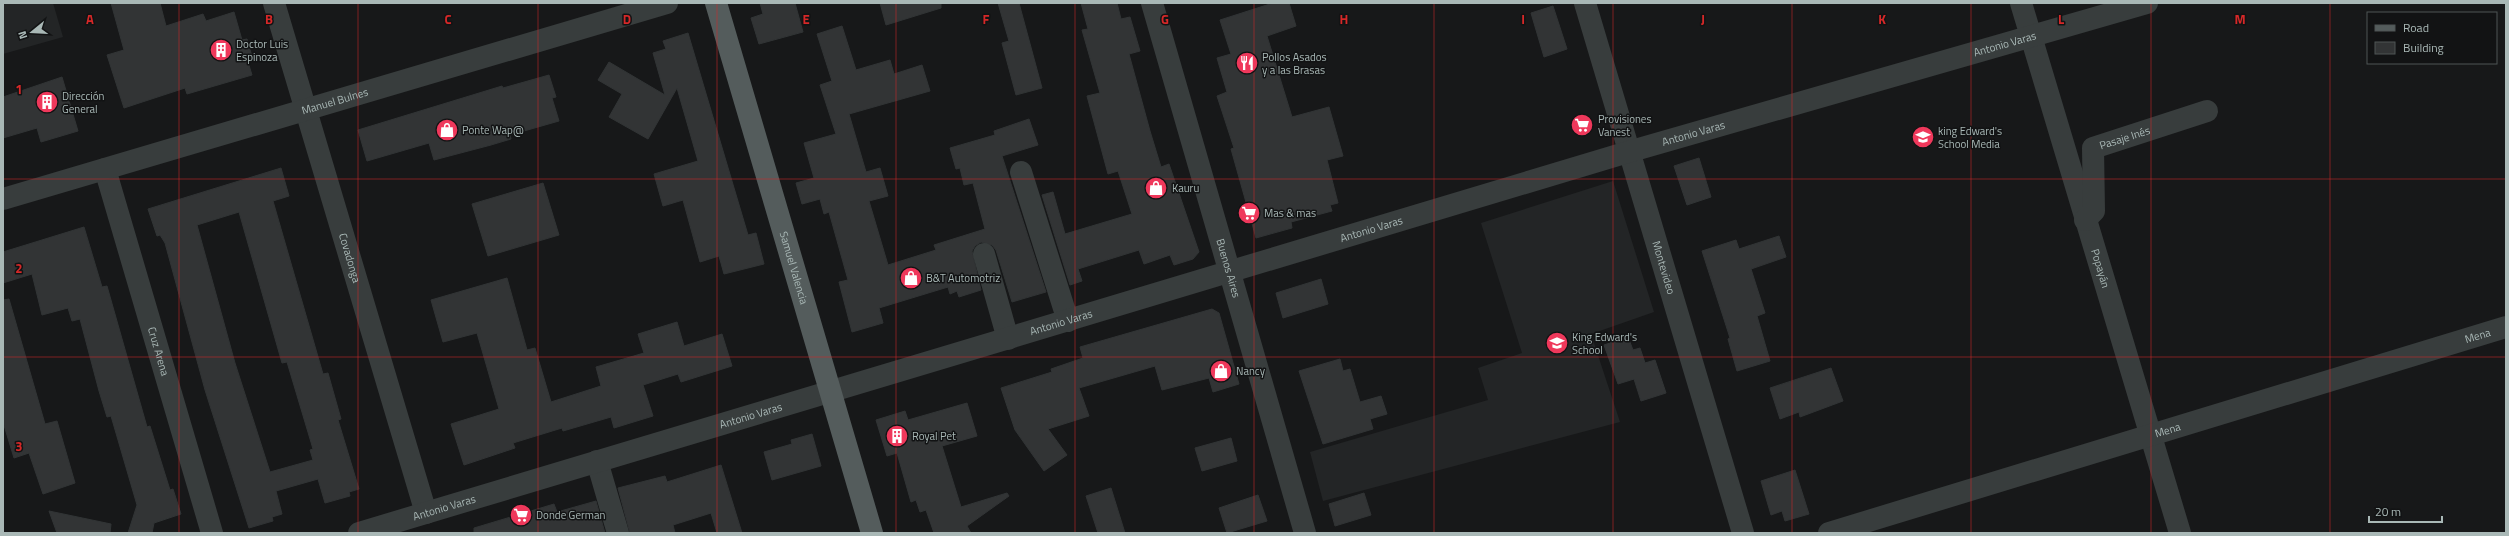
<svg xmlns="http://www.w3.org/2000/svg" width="2509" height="536" font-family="'Titillium Web',sans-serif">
<rect width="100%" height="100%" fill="#171819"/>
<g fill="#232526">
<polygon points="3,3 53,3 63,37 3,54"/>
<polygon points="1613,181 1654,312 1591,334 1620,422 1323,501 1310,452 1488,400 1478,368 1522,353 1481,223"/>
</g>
<g fill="#323435" stroke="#313435" fill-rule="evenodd">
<polygon points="111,3 160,3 166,26 203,14 206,21 234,12 242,40 247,39 253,60 248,62 252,75 187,94 185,88 124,108 107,55 124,50"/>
<polygon points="760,3 795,3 803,32 759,44 751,18 763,14"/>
<polygon points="880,3 941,3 941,8 886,25"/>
<polygon points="998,3 1019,3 1042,88 1016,95 1002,43 1009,41"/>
<polygon points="1081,3 1117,3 1121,19 1130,17 1140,51 1129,54 1150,131 1161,167 1169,164 1199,252 1193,259 1174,265 1170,255 1144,264 1139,250 1078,269 1082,281 1070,285 1042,195 1053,192 1065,234 1132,214 1118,171 1108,174 1087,96 1100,93 1082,30 1088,29"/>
<polygon points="1273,3 1289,3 1296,26 1267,36 1292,117 1329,107 1343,156 1327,160 1338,203 1330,205 1332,211 1291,222 1292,228 1256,238 1231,149 1234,148 1217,96 1227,92 1217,58 1231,54 1220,20"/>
<polygon points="1553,6 1567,49 1544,57 1531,13"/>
<polygon points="842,26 856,70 890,60 894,74 922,65 930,91 849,114 866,172 880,168 888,196 869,201 888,265 936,250 934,245 985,229 973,183 964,185 960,168 956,169 950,148 995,135 994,131 1029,119 1038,145 1002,156 1046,292 1012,302 996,250 992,245 981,242 975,246 972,251 981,290 959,297 957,291 950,294 948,287 879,308 883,323 852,332 839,282 848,280 829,212 824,214 820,199 802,204 796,183 814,178 804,143 836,134 820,85 832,81 817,34"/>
<polygon points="688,33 748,235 756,233 764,264 724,274 719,256 700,262 683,200 663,206 654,174 698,161 677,88 648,139 609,117 622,94 598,80 609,62 665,95 653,53 666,49 663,41"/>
<polygon points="549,75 556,97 552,98 559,121 510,135 511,139 491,145 434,160 429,143 367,161 358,130 502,86 503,88"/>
<polygon points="62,77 78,131 41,142 37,128 3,138 3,97"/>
<polygon points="1699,158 1711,197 1687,205 1674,166"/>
<path d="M281 168 289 196 273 201 323 374 328 373 341 419 338 420 359 489 349 492 350 496 325 503 318 479 276 491 282 514 272 517 273 521 249 528 205 390 165 243 160 235 157 236 148 209ZM239 212 282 363 287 362 313 449 310 450 313 460 270 472 235 363 197 225Z"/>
<polygon points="543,183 559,235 488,256 472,204"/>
<polygon points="84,227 102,287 107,286 147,427 150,426 170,490 173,489 181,514 154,523 152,533 128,533 137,505 111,416 107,417 99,391 80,319 72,321 68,308 42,315 32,274 3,283 3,252"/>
<polygon points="1779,236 1786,257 1751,269 1765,313 1757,316 1770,361 1737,371 1728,339 1730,338 1702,251 1736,240 1739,249"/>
<polygon points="507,278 527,350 535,348 551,402 601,386 596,367 644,353 638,334 677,322 684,346 722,334 732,366 681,382 678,374 643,385 653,416 614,428 611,417 563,431 562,428 513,443 515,448 464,465 451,424 499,409 477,333 443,342 431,300"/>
<polygon points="1321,279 1328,304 1283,318 1276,293"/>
<polygon points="9,299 45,424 57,421 75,483 43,494 29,453 14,458 3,422 3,300"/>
<polygon points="1212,309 1219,313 1239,384 1213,392 1209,378 1162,390 1155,366 1079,388 1089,416 1048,429 1067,455 1044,471 1015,430 1001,388 1052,372 1051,369 1083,358 1080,347"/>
<polygon points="1628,337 1633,350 1640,348 1645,363 1655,360 1666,393 1641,401 1634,379 1618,384 1604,345"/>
<polygon points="1340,359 1343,371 1350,369 1360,402 1381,396 1387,414 1370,419 1373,429 1323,444 1299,371"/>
<polygon points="1831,368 1843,401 1800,417 1799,412 1780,419 1770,388"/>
<polygon points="967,403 977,436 942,446 961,507 1007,493 1009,496 967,526 971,533 934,533 926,510 920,512 916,500 911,502 897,453 887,456 876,420 905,411 908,420"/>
<polygon points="812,434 821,466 772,480 764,452 792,444 791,440"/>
<polygon points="1231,438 1237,461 1202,471 1195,448"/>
<polygon points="721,465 742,533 717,533 711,513 673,525 675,533 630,533 618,488 665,476 667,482"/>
<polygon points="1795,470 1809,514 1785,521 1782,511 1771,515 1761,481"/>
<polygon points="1111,488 1125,533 1098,533 1086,496"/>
<polygon points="1364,493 1371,515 1335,526 1329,504"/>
<polygon points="1258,495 1267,521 1227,533 1219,508"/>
<polygon points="596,501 605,533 474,533 474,528 554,504 557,512"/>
<polygon points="49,511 111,524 110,533 57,533"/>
</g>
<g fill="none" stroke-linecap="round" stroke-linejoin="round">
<g stroke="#383d3d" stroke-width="22">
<path id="s1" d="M274 3 426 513"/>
<path id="s2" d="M1152 3 1305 533"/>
<path id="s3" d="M1585 3 1743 533"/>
<path id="s4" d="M2021 3 2180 533"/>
<path id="s5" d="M105 169 212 533"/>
<polyline points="1021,172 1068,321"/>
<path id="s6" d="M3 199 667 3"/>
<path id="s7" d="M2085 220 2094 211 2093 148 2207 111"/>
<polyline points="984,254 1008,339"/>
<polyline points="597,461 618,533"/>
<path id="s8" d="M359 533 1628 152 2147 3"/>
<path id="s9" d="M1829 533 2506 327"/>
</g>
<path stroke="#545c5c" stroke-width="22" id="s10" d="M716 3 872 533"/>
</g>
<path fill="none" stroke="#d62828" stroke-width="1" stroke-opacity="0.55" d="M179 3V533M358 3V533M538 3V533M717 3V533M896 3V533M1075 3V533M1254 3V533M1434 3V533M1613 3V533M1792 3V533M1971 3V533M2151 3V533M2330 3V533M3 179H2506M3 357H2506"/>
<defs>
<g id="building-disc" transform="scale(1.15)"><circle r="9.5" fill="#ef385b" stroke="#121314"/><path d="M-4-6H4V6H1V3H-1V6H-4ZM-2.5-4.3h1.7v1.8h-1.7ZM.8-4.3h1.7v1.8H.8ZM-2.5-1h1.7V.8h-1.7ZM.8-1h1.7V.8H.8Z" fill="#fff"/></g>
<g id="restaurant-disc" transform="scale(1.15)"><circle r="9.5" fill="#ef385b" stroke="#121314"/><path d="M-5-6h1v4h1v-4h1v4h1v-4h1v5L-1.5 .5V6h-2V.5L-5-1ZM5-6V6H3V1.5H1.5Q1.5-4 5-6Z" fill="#fff"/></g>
<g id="supermarket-disc" transform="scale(1.15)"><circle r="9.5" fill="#ef385b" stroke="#121314"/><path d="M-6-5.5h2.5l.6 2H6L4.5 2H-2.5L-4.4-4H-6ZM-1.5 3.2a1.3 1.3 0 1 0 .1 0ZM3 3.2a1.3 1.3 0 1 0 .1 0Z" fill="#fff"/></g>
<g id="shop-disc" transform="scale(1.15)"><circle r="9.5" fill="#ef385b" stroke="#121314"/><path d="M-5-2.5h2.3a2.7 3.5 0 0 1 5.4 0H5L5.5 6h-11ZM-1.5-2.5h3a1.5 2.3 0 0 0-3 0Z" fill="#fff"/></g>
<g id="school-disc" transform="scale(1.15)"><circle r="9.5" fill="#ef385b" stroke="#121314"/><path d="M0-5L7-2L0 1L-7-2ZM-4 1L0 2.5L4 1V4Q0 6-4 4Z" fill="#fff"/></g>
</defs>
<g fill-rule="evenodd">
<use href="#building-disc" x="221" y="50"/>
<use href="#restaurant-disc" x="1247" y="63"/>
<use href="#building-disc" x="47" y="102"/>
<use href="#supermarket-disc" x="1582" y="125"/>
<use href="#shop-disc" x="447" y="130"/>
<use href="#school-disc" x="1923" y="137"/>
<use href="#shop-disc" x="1156" y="188"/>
<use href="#supermarket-disc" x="1249" y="213"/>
<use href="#shop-disc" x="911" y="278"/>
<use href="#school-disc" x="1557" y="343"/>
<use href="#shop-disc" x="1221" y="371"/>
<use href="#building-disc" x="897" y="436"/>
<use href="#supermarket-disc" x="521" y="515"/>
</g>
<g text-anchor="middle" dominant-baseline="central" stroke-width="3" stroke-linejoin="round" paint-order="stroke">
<g font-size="11" fill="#a9b8b6" stroke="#121314">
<text stroke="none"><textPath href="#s8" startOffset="1717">Antonio Varas</textPath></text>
<text stroke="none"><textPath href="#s6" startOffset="346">Manuel Bulnes</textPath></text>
<text stroke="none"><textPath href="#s8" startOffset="1393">Antonio Varas</textPath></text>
<text stroke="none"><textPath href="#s7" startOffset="109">Pasaje Inés</textPath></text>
<text stroke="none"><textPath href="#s8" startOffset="1057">Antonio Varas</textPath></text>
<text stroke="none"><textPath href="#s1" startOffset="266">Covadonga</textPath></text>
<text stroke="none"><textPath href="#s10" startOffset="276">Samuel Valencia</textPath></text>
<text stroke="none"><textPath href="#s2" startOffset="276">Buenos Aires</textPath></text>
<text stroke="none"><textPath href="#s3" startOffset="276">Montevideo</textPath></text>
<text stroke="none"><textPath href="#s4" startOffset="277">Popayán</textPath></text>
<text stroke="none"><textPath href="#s8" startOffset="733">Antonio Varas</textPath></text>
<text stroke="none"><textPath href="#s9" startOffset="678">Mena</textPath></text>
<text stroke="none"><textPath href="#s5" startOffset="190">Cruz Arena</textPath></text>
<text stroke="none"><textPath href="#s8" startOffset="409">Antonio Varas</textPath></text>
<text stroke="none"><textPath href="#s9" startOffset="354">Mena</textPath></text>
<text stroke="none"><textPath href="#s8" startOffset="89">Antonio Varas</textPath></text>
</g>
<g font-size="11" fill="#a9b8b6" stroke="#121314" text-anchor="start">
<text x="236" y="44">Doctor Luis<tspan x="236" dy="13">Espinoza</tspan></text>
<text x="1262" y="57">Pollos Asados<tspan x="1262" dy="13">y a las Brasas</tspan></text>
<text x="62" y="96">Dirección<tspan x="62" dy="13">General</tspan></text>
<text x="1598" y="119">Provisiones<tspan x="1598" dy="13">Vanest</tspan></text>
<text x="462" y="130">Ponte Wap@</text>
<text x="1938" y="131">king Edward's<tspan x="1938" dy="13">School Media</tspan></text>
<text x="1172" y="188">Kauru</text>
<text x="1264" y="213">Mas &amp; mas</text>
<text x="926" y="278">B&amp;T Automotriz</text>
<text x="1572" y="337">King Edward's<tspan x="1572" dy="13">School</tspan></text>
<text x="1236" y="371">Nancy</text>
<text x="912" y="436">Royal Pet</text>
<text x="536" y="515">Donde German</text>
</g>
</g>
<g font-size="13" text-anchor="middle" font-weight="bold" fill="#d62828" stroke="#121314" stroke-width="3" stroke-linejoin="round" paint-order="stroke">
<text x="90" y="24">A</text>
<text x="269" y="24">B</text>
<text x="448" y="24">C</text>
<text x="627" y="24">D</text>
<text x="806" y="24">E</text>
<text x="986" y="24">F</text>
<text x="1165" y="24">G</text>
<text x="1344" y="24">H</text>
<text x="1523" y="24">I</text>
<text x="1703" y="24">J</text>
<text x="1882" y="24">K</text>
<text x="2061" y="24">L</text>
<text x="2240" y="24">M</text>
<text x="19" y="94">1</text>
<text x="19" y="273">2</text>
<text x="19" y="451">3</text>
</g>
<rect width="2509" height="536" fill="none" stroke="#a9b8b6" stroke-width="8"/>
<rect x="2367" y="12" width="130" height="52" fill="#121314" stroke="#4e5555"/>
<rect x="2375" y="25" width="20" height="6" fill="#545c5c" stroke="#4e5555"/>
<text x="2403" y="32" font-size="12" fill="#a9b8b6">Road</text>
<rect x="2375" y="42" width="20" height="12" fill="#323435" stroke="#4e5555"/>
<text x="2403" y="52" font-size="12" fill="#a9b8b6">Building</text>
<g transform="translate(32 32) rotate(252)" stroke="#121314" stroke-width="3" paint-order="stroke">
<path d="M0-3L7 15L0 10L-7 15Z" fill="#a9b8b6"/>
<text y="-6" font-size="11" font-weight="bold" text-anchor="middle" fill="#a9b8b6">N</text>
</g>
<path d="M2369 516v6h73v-6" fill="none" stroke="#a9b8b6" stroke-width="2"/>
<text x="2375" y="516" font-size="12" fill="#a9b8b6" stroke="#121314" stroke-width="3" paint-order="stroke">20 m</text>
</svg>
